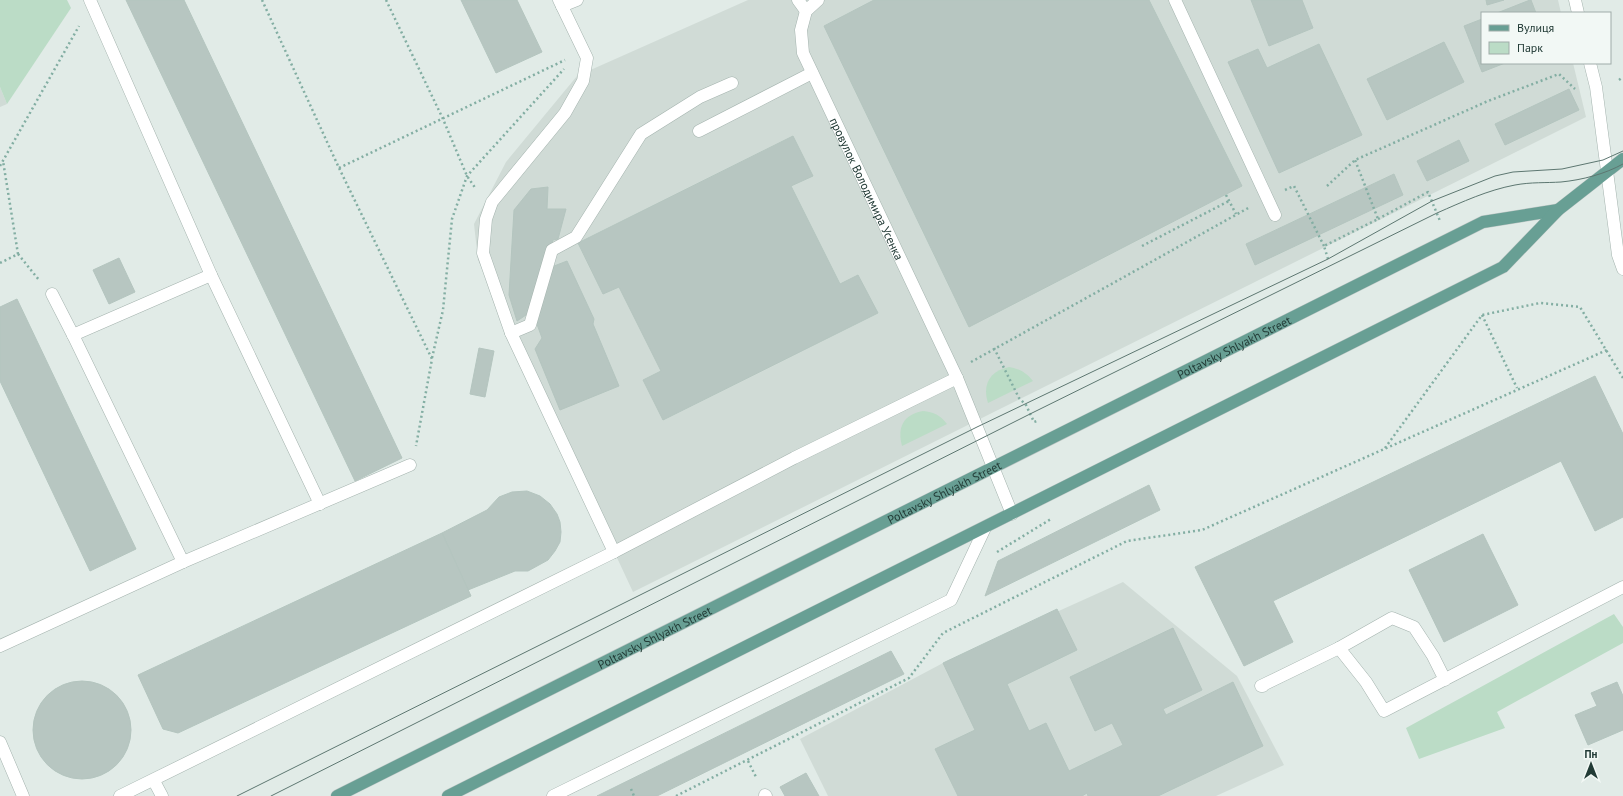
<svg xmlns="http://www.w3.org/2000/svg" width="1623" height="796" font-family="'PT Sans',sans-serif">
<rect width="100%" height="100%" fill="#e1ebe7"/>
<g fill="#d0dbd6">
<polygon points="748,0 1558,0 1561,13 1482,13 1482,63 1573,63 1586,117 633,592 478,260 474,224 506,162 577,76"/>
<polygon points="0,87 7,104 0,107"/>
<polygon points="1123,582 1237,676 1284,765 1216,796 828,796 800,739 943,663"/>
</g>
<g fill="#bbdcc6">
<polygon points="0,0 67,0 71,8 7,104 0,87"/>
<path d="M1009 367C1020 369 1026 372 1033 381L988 403C982 384 990 371 1009 367Z"/>
<path d="M923 411C934 412 940 415 947 424L902 446C897 427 903 415 923 411Z"/>
<polygon points="1614,614 1623,627 1623,643 1497,712 1505,728 1419,759 1406,728"/>
</g>
<g fill="#b7c6c1" stroke="#b4c5bf">
<polygon points="126,0 184,0 402,458 355,481"/>
<polygon points="461,0 517,0 542,52 496,73"/>
<polygon points="874,0 1149,0 1242,186 969,327 824,26"/>
<polygon points="1251,0 1302,0 1313,28 1269,46"/>
<polygon points="1486,0 1504,0 1487,5"/>
<polygon points="1531,0 1536,13 1497,13 1530,0"/>
<polygon points="1482,19 1482,63 1505,63 1482,72 1464,26"/>
<polygon points="1444,42 1464,82 1387,120 1367,79"/>
<polygon points="1319,44 1362,135 1279,173 1228,62 1258,49 1267,68"/>
<polygon points="1569,89 1579,110 1505,145 1495,124"/>
<polygon points="793,136 813,176 791,186 840,284 858,275 878,313 663,420 643,380 661,371 619,287 603,294 578,243"/>
<polygon points="1459,140 1469,161 1427,181 1417,161"/>
<polygon points="1394,174 1403,195 1255,265 1246,244"/>
<polygon points="548,187 547,209 566,209 558,239 553,240 532,311 517,321 509,295 514,210 531,189"/>
<polygon points="119,258 135,292 109,304 93,270"/>
<polygon points="567,261 594,319 593,324 619,386 560,410 535,349 542,338 534,316 549,268"/>
<polygon points="17,299 136,549 90,571 0,381 0,307"/>
<polygon points="479,348 494,351 485,397 470,394"/>
<polygon points="1595,376 1623,434 1623,517 1595,531 1561,461 1273,601 1293,642 1244,666 1195,567"/>
<polygon points="1149,485 1160,510 985,596 998,561"/>
<polygon points="527,491 540,496 550,504 557,514 560,522 561,532 560,542 555,551 548,560 528,571 515,571 468,590 442,533 487,510 499,497 512,492"/>
<polygon points="442,533 471,596 178,733 163,729 138,675"/>
<polygon points="1483,534 1518,605 1444,642 1409,570"/>
<polygon points="1057,609 1077,650 1007,684 1029,731 1046,723 1069,771 1123,745 1112,723 1095,731 1070,677 1173,628 1202,690 1163,709 1166,715 1233,682 1263,746 1158,796 1088,796 1087,793 1082,796 958,796 935,749 975,730 943,663"/>
<polygon points="891,651 904,674 657,796 597,796"/>
<circle cx="82" cy="730" r="49"/>
<polygon points="1617,682 1623,696 1623,730 1588,745 1575,715 1597,706 1591,693"/>
<polygon points="806,773 819,796 785,796 780,787"/>
</g>
<g fill="none" stroke-linecap="round" stroke-linejoin="round">
<g stroke="#a4b3ae" stroke-width="13">
<g id="service">
<polyline points="90,0 211,275 320,504"/>
<polyline points="559,0 587,58 583,81 565,113 492,202 486,219 483,253 511,333 614,552"/>
<polyline points="798,0 806,11"/>
<polyline points="1175,0 1275,215"/>
<polyline points="562,6 577,0"/>
<polyline points="699,131 812,73"/>
<polyline points="52,294 73,335 183,562"/>
<polyline points="511,333 530,325 552,250 576,237 641,134 700,97 732,83"/>
<polyline points="73,335 211,275"/>
<polyline points="0,646 183,562 410,465"/>
<polyline points="1445,680 1433,656 1414,627 1392,618 1339,648 1366,682 1384,711 1623,587"/>
<polyline points="1263,686 1261,686 1339,648"/>
<polyline points="0,742 23,796"/>
<polyline points="154,781 162,796"/>
<polyline points="120,796 614,552 794,458 957,378 1012,514"/>
<polyline points="553,796 951,600 985,528"/>
</g>
</g>
<g stroke="#a4b3ae" stroke-width="13">
<g id="minor">
<path id="s1" d="M818 0 806 11 801 30 803 53 957 378"/>
<polyline points="765,795 766,796"/>
</g>
</g>
<g stroke="#a4b3ae" stroke-width="13">
<g id="tertiary">
<polyline points="1575,0 1578,13"/>
<polyline points="1590,63 1596,87 1618,255 1623,269"/>
</g>
</g>
<g stroke="#c1c8c7" stroke-width="13">
<g id="primary">
<path id="s2" d="M337 796 1483 222 1558 210"/>
<polyline points="448,796 1503,267 1558,210 1623,159"/>
</g>
</g>
<g stroke="#83aea3" stroke-width="2.5" stroke-dasharray="2 3" stroke-linecap="butt">
<polyline points="262,0 339,168 432,359 416,446"/>
<polyline points="386,0 443,119 467,176 476,189"/>
<polyline points="1619,80 1623,77"/>
<polyline points="0,166 79,26"/>
<polyline points="339,168 565,60"/>
<polyline points="1327,186 1355,160 1488,101 1559,74 1575,89"/>
<polyline points="1285,190 1294,186 1324,246"/>
<polyline points="1226,195 1236,214"/>
<polyline points="1378,219 1428,192 1440,221"/>
<polyline points="1142,246 1229,201"/>
<polyline points="18,254 39,280"/>
<polyline points="1328,259 1324,246 1378,219 1355,160"/>
<polyline points="0,263 18,254 3,161"/>
<polyline points="1482,315 1517,388"/>
<polyline points="994,348 1019,398 1026,405 1034,422 1037,421"/>
<polyline points="432,358 443,310 452,219 467,176 564,69"/>
<polyline points="971,362 1250,207"/>
<polyline points="1385,448 1482,315 1540,303 1580,307 1623,378"/>
<polyline points="997,552 1051,519"/>
<polyline points="748,761 756,777"/>
<polyline points="631,789 634,796"/>
<polyline points="676,796 909,678 943,633 1127,541 1202,530 1607,350"/>
</g>
<use href="#service" stroke="#fff" stroke-width="12"/>
<use href="#minor" stroke="#fff" stroke-width="12"/>
<use href="#tertiary" stroke="#fff" stroke-width="12"/>
<use href="#primary" stroke="#689f94" stroke-width="12"/>
<g stroke="#5d7771" stroke-width="1">
<polyline points="237,796 977,427 1328,259 1432,201 1495,176 1513,172 1562,169 1603,160 1623,151"/>
<path d="M271 796 1030 414 1437 213C1462 202 1488 190 1515 185 1531 182 1546 183 1561 182 1582 180 1605 174 1623 164"/>
</g>
</g>
<g text-anchor="middle" dominant-baseline="central" stroke-width="4" stroke-linejoin="round" paint-order="stroke">
<g font-size="12" fill="#223b36" stroke="#f2f8f5">
<text stroke="none"><textPath href="#s1" startOffset="209">провулок Володимира Усенка</textPath></text>
<text stroke="none"><textPath href="#s2" startOffset="1003">Poltavsky Shlyakh Street</textPath></text>
<text stroke="none"><textPath href="#s2" startOffset="679">Poltavsky Shlyakh Street</textPath></text>
<text stroke="none"><textPath href="#s2" startOffset="355">Poltavsky Shlyakh Street</textPath></text>
</g>
</g>
<rect x="1481" y="12" width="130" height="52" fill="#f2f8f5" stroke="#9faca9"/>
<rect x="1489" y="25" width="20" height="6" fill="#689f94" stroke="#9faca9"/>
<text x="1517" y="32" font-size="12" fill="#223b36">Вулиця</text>
<rect x="1489" y="42" width="20" height="12" fill="#bbdcc6" stroke="#9faca9"/>
<text x="1517" y="52" font-size="12" fill="#223b36">Парк</text>
<g transform="translate(1591 764)" stroke="#f2f8f5" stroke-width="3" paint-order="stroke">
<path d="M0-3L7 15L0 10L-7 15Z" fill="#223b36"/>
<text y="-6" font-size="11" font-weight="bold" text-anchor="middle" fill="#223b36">Пн</text>
</g>
</svg>
